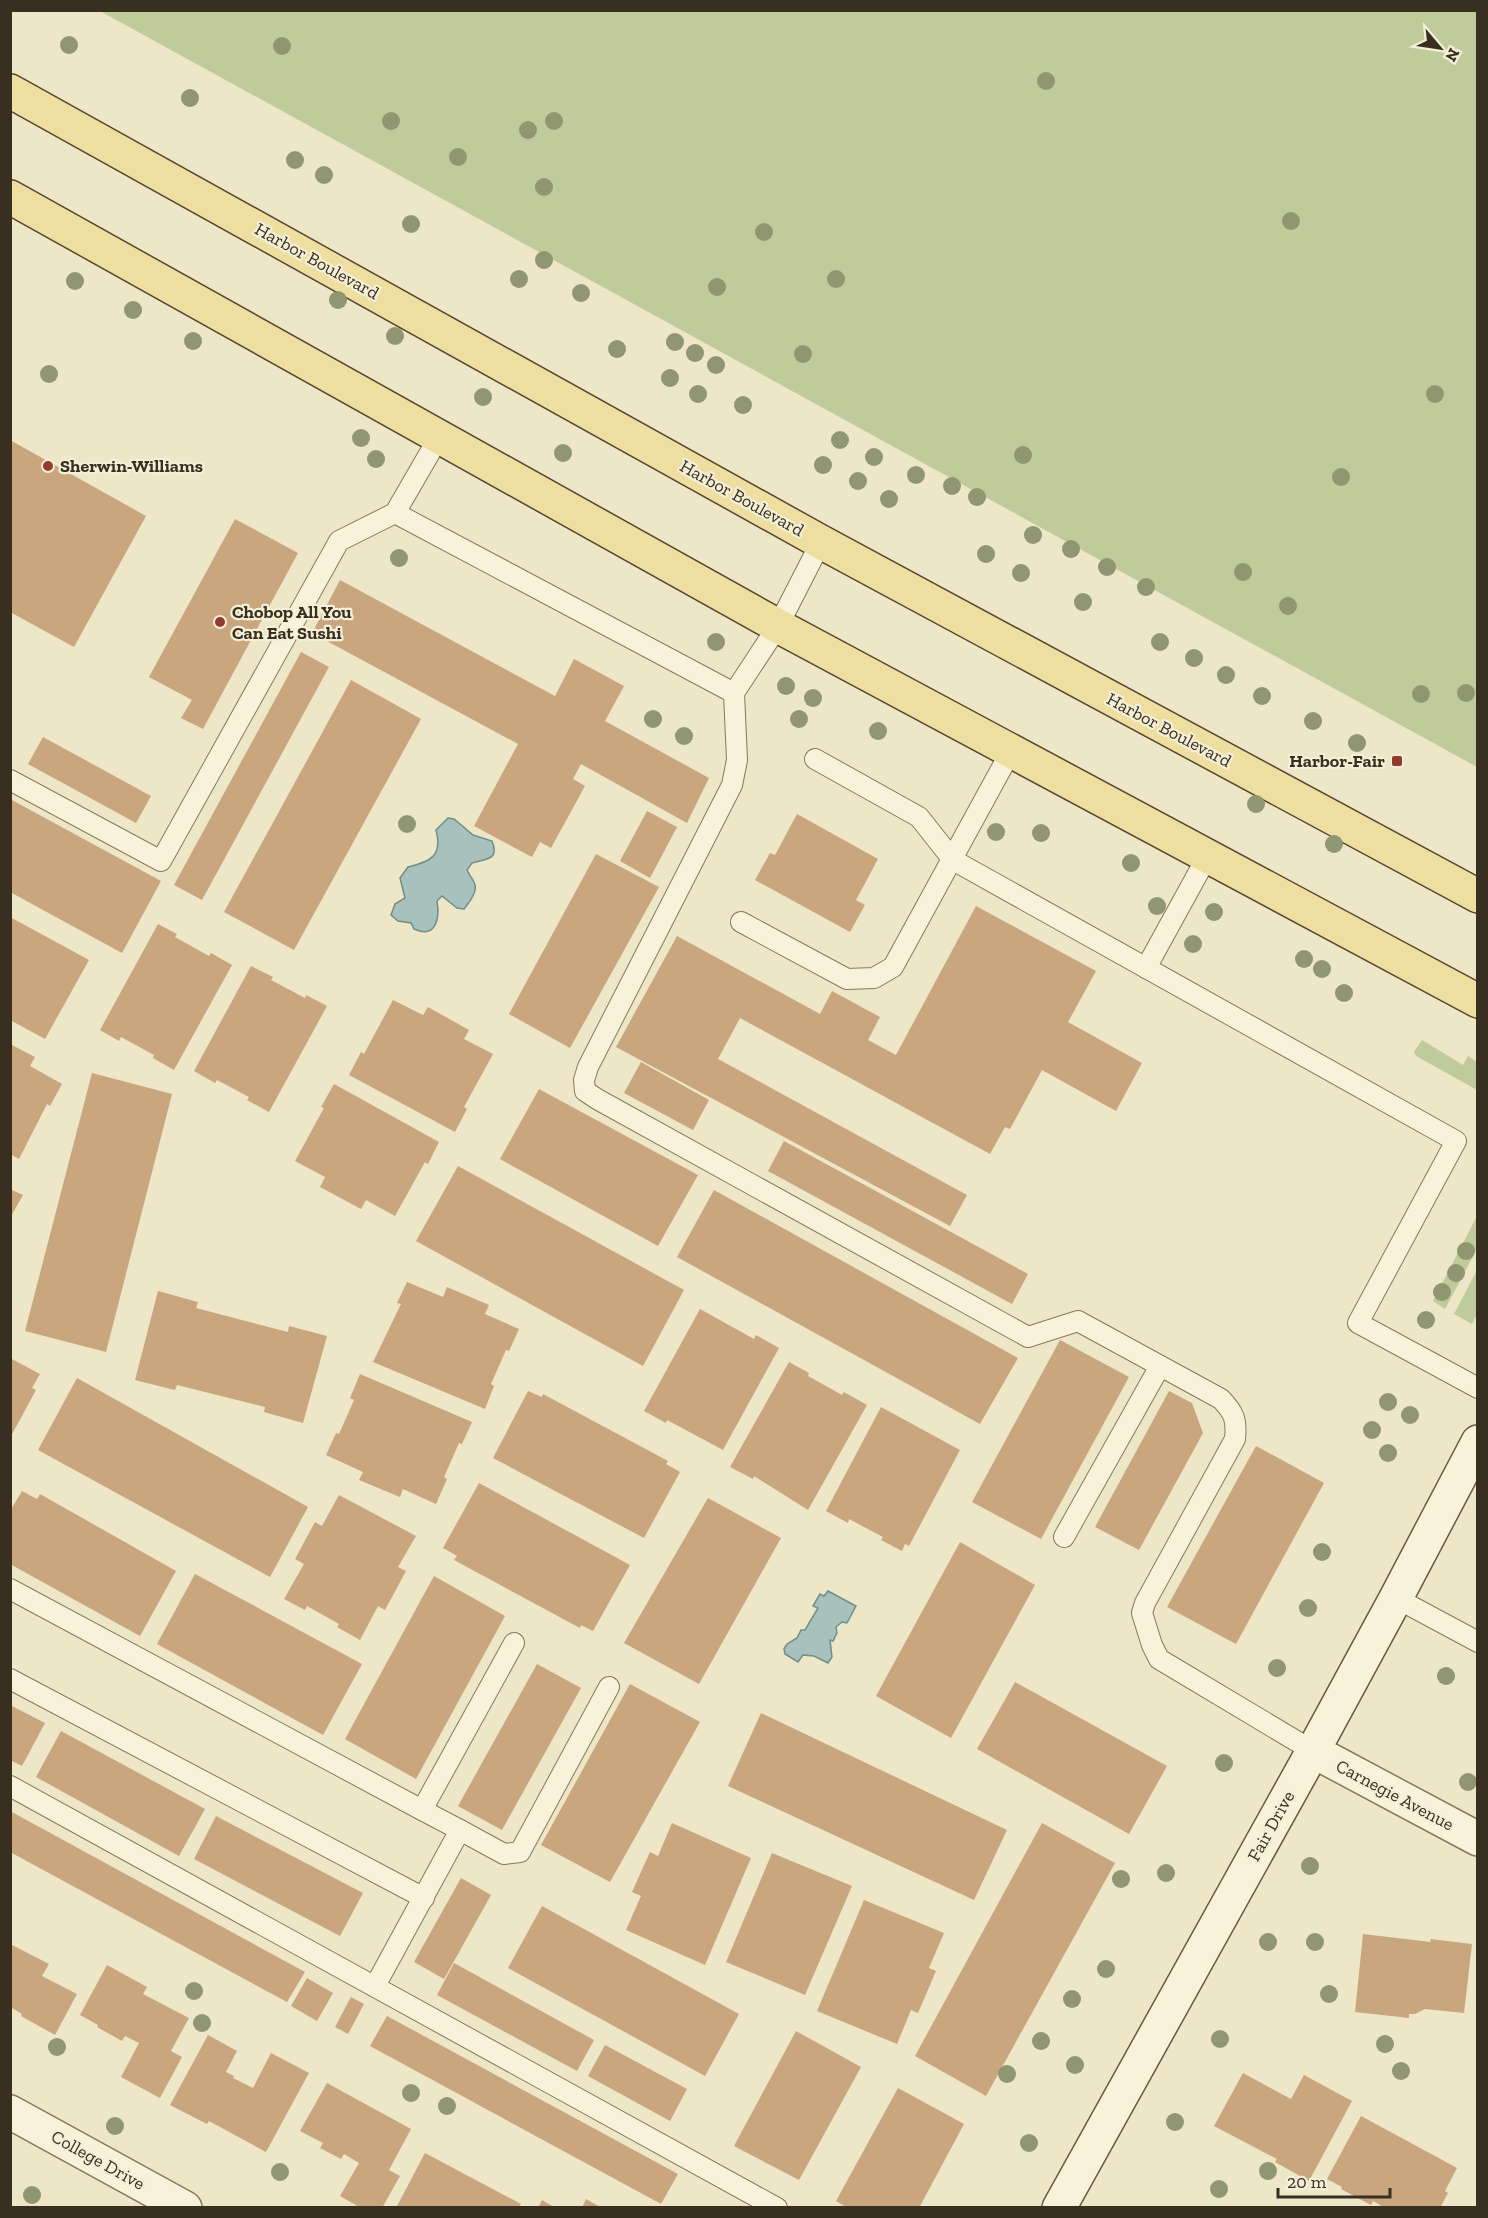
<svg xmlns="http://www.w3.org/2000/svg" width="1488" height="2218" font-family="'Zilla Slab',serif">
<rect width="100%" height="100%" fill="#ede6c7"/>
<g fill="#c0cb9b">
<polygon points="100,11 1477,11 1477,767"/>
<polygon points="1422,1040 1463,1065 1468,1056 1477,1062 1477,1090 1416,1056 1414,1052"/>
<polygon points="1477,1216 1477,1249 1445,1309 1433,1301"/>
<polygon points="1477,1270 1477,1314 1472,1324 1454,1314"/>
</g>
<g fill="#a8c1bc" stroke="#6f8f8a" stroke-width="1.5">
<path d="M448 818 454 819 473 835 492 841C500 860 486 859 472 863L467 870C469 875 474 880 475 885 477 893 469 903 464 909L457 908 442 896 437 901C440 919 436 939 414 929L411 923 398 921 391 915 395 904 405 898 400 878 408 867C430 862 443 856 436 830Z"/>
<polygon points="828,1591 856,1606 847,1623 842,1622 836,1627 837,1633 833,1641 830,1640 832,1657 828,1663 814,1656 803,1655 798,1662 785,1654 784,1649 787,1644 797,1638 801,1630 805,1630 818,1608 813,1606 820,1594 824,1596"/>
</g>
<g fill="#c9a67e">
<polygon points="10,440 146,516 74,647 10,612"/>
<polygon points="235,519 298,553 203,729 181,718 192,700 149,677"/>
<polygon points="340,580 555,696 574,659 624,686 605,721 709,778 687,823 581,764 573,779 585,786 551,848 540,842 532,857 474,826 518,744 312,633"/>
<polygon points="301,652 329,667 202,900 174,885"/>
<polygon points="351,680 421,719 294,950 224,912"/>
<polygon points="43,737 151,796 136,823 28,764"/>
<polygon points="10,799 161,881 122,953 10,892"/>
<polygon points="647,811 677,827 650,878 620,861"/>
<polygon points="797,814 878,859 856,900 865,905 850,932 755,880 770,853 775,855"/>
<polygon points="596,854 659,887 570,1048 509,1014"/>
<polygon points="976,906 1096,971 1068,1022 1142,1063 1116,1111 1042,1070 1010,1129 1005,1127 990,1154 740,1018 718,1059 967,1195 950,1226 616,1047 677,936 820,1014 832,991 880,1017 868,1040 896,1055"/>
<polygon points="10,917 89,960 45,1039 10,1020"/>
<polygon points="158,924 177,934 175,937 209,956 211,953 232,965 174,1070 153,1058 154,1055 121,1037 119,1041 100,1030"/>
<polygon points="251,966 273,977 271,980 305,998 306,995 327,1006 269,1112 247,1100 249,1097 217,1080 215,1083 194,1071"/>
<polygon points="393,1000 423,1015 428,1007 469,1030 464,1039 493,1054 464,1107 467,1109 455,1132 349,1075 361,1052 364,1054"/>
<polygon points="10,1044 35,1057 30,1066 62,1084 50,1106 47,1104 19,1159 10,1154"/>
<polygon points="641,1062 709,1100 693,1130 624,1093"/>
<polygon points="92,1073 172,1094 106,1352 25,1331"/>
<polygon points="334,1084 439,1142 428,1164 425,1162 395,1216 366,1200 361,1209 320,1187 325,1177 295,1161 324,1108 321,1107"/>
<polygon points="539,1089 698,1175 658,1246 500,1159"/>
<polygon points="784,1141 1028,1274 1012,1304 768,1171"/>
<polygon points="458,1166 684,1290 643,1366 416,1241"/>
<polygon points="10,1189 23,1195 10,1218"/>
<polygon points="714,1190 1018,1358 980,1424 677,1257"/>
<polygon points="407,1282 443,1297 447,1287 489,1305 485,1314 519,1329 509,1351 506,1350 491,1384 494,1386 485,1409 373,1362 401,1304 397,1303"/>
<polygon points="158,1291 198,1302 196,1308 288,1332 289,1326 327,1336 303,1423 264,1412 265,1407 177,1385 175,1390 135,1380"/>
<polygon points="700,1309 754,1339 756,1335 779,1348 723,1450 667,1420 666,1423 644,1411"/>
<polygon points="1060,1340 1129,1377 1041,1539 972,1502"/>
<polygon points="10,1358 40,1374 32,1388 36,1390 10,1438"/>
<polygon points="789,1362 809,1373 808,1376 842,1395 844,1392 867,1405 808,1510 754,1476 753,1479 730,1467"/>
<polygon points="360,1374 472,1422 462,1444 459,1443 444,1477 447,1479 436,1504 403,1489 400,1497 359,1480 363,1472 326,1455 336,1433 339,1434 354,1400 350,1398"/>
<polygon points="77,1378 308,1507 270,1577 38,1450"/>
<polygon points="528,1391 542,1397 543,1394 668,1461 666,1464 680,1472 644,1538 493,1458"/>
<polygon points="1169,1391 1192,1403 1203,1433 1139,1550 1095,1527"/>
<polygon points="881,1407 960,1450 909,1546 905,1544 902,1551 881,1540 883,1537 849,1519 848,1523 826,1511"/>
<polygon points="1256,1446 1324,1483 1236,1644 1167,1607"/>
<polygon points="479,1483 630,1565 593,1631 581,1625 580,1628 454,1560 457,1556 443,1548"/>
<polygon points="22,1491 37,1499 40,1494 176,1571 140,1636 10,1564 10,1511"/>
<polygon points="339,1495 416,1536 398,1567 406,1571 385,1610 378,1606 360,1640 337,1627 339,1624 307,1606 305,1610 284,1599 304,1564 295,1559 315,1522 322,1526"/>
<polygon points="708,1498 781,1538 699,1684 624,1643"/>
<polygon points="960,1542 1035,1585 951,1738 876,1696"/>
<polygon points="195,1574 362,1664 323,1735 157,1644"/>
<polygon points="434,1576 505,1616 416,1779 345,1739"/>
<polygon points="537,1664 581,1688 502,1830 458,1806"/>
<polygon points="1015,1682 1167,1766 1129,1834 977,1749"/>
<polygon points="630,1684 700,1722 610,1882 541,1845"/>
<polygon points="10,1705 45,1723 22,1766 10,1760"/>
<polygon points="761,1713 1007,1830 974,1900 728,1786"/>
<polygon points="61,1731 205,1809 179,1856 36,1777"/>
<polygon points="10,1811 305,1972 287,2002 10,1852"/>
<polygon points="216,1816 363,1893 340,1936 194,1859"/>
<polygon points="672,1823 751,1858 705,1965 626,1930 641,1896 632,1892 650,1852 658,1856"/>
<polygon points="1042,1823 1115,1863 986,2096 915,2056"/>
<polygon points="772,1853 852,1886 805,1995 726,1962"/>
<polygon points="461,1878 491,1895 444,1979 414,1962"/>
<polygon points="864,1900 944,1933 929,1968 936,1971 918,2013 911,2010 897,2044 817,2011"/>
<polygon points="542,1906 739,2014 705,2076 508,1968"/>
<polygon points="1363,1934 1431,1942 1430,1939 1472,1944 1464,2013 1425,2009 1415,2014 1409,2014 1409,2018 1355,2012"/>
<polygon points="10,1944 49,1964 42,1976 77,1994 55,2035 21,2016 22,2014 10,2007"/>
<polygon points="454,1963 594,2040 577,2071 437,1995"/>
<polygon points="107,1965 147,1987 143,1994 189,2018 171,2051 182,2057 160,2098 121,2077 139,2043 125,2036 122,2041 97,2027 98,2025 80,2015"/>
<polygon points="307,1978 333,1993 317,2021 291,2006"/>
<polygon points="351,1997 364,2004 348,2034 335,2027"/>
<polygon points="387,2016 678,2174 661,2204 370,2046"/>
<polygon points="796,2031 861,2067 799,2180 734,2146"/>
<polygon points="208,2035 237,2051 226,2072 234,2076 233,2078 253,2088 271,2053 309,2073 266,2152 209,2121 207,2124 170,2105"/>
<polygon points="605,2045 687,2089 670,2121 588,2076"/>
<polygon points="1243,2073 1291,2099 1304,2075 1352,2101 1309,2181 1275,2162 1277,2159 1214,2126"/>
<polygon points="327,2083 411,2129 389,2170 400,2176 382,2208 361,2208 340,2196 359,2163 344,2154 341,2159 320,2148 323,2143 300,2131"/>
<polygon points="898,2088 964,2124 919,2208 848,2208 836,2201"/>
<polygon points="1361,2116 1457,2168 1445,2191 1448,2193 1440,2208 1385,2208 1373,2201 1371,2205 1341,2189 1342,2187 1327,2179"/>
<polygon points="425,2153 521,2204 518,2208 396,2208"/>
<polygon points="586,2199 602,2208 582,2208"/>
<polygon points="542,2200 556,2208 538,2208"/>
</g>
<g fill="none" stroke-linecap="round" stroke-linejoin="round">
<g stroke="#88785d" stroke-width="22">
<g id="service">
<polyline points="395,513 734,693"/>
<path d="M821 542 778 626 734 693 737 760 732 785 588 1067 584 1080 585 1091 597 1099 1028 1337 1078 1321 1221 1399C1234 1413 1237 1419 1235 1439L1145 1603 1142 1613 1152 1645 1159 1659 1313 1751"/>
<polyline points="815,759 919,817 953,860 1456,1141 1358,1323 1478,1388"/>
<polyline points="10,780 161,861 339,541 395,513 439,437"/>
<polyline points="741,922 847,979 874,978 893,967 1011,751"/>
<polyline points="1146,968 1207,857"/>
<polyline points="1064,1537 1160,1366"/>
<polyline points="10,1589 422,1810"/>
<polyline points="1396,1598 1478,1642"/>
<polyline points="10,1679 424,1898"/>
<polyline points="10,1786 777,2208"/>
<polyline points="460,1830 422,1810 514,1643"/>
<polyline points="375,1986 460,1830 504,1854 520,1852 609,1687"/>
</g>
</g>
<g stroke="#88785d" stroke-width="36">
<g id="minor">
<polyline points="1313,1751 1478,1839"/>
<polyline points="10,2112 185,2208"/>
</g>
</g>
<g stroke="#6a5940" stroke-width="36">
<polyline id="secondary" points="1059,2208 1313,1751 1396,1598 1478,1442"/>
</g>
<g stroke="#564631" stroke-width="36">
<g id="primary">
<polyline points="10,91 821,542 1478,896"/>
<polyline points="10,197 778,626 1478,1001"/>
</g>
</g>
<use href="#service" stroke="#f8f2da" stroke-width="20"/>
<use href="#minor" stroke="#f8f2da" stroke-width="33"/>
<use href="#secondary" stroke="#f8f2da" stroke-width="33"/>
<use href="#primary" stroke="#eedea0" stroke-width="33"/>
</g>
<g fill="#90966f">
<circle cx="69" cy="45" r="9"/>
<circle cx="282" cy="46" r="9"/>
<circle cx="1046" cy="81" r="9"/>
<circle cx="190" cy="98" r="9"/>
<circle cx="391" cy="121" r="9"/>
<circle cx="554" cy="121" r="9"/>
<circle cx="528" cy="130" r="9"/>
<circle cx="458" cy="157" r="9"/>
<circle cx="295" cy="160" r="9"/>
<circle cx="324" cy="175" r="9"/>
<circle cx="544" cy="187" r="9"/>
<circle cx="1291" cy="221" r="9"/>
<circle cx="411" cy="224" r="9"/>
<circle cx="764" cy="232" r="9"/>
<circle cx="544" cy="260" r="9"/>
<circle cx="519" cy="279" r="9"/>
<circle cx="836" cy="279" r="9"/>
<circle cx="75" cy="281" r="9"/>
<circle cx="717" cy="287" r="9"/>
<circle cx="581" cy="293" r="9"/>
<circle cx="338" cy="300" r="9"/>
<circle cx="133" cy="310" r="9"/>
<circle cx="395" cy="336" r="9"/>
<circle cx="193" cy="341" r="9"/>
<circle cx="675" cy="342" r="9"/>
<circle cx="617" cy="349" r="9"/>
<circle cx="695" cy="353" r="9"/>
<circle cx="803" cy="354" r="9"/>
<circle cx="716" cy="365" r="9"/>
<circle cx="49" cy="374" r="9"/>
<circle cx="670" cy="378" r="9"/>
<circle cx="698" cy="394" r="9"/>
<circle cx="1435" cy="394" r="9"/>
<circle cx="483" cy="397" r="9"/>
<circle cx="743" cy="405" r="9"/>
<circle cx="361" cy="438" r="9"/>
<circle cx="840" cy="440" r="9"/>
<circle cx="563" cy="453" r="9"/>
<circle cx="1023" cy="455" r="9"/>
<circle cx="874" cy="457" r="9"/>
<circle cx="376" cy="459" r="9"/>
<circle cx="823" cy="465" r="9"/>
<circle cx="916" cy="475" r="9"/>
<circle cx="1341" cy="477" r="9"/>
<circle cx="858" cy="481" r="9"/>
<circle cx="952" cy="486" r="9"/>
<circle cx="977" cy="497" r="9"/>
<circle cx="889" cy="499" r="9"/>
<circle cx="1033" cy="535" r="9"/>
<circle cx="1071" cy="549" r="9"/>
<circle cx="986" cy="554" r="9"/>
<circle cx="399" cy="558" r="9"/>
<circle cx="1107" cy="567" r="9"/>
<circle cx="1243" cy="572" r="9"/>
<circle cx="1021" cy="573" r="9"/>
<circle cx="1146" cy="587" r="9"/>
<circle cx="1083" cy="602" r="9"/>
<circle cx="1288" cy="606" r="9"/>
<circle cx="716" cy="642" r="9"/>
<circle cx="1160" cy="642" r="9"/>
<circle cx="1194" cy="658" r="9"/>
<circle cx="1226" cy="675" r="9"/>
<circle cx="786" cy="686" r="9"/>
<circle cx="1466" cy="693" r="9"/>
<circle cx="1421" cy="694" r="9"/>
<circle cx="1262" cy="696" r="9"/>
<circle cx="813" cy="698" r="9"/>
<circle cx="653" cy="719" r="9"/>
<circle cx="799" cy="719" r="9"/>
<circle cx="1313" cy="721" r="9"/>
<circle cx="878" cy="731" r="9"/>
<circle cx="684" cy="736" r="9"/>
<circle cx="1357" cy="743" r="9"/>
<circle cx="1256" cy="804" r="9"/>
<circle cx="407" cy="824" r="9"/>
<circle cx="996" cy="832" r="9"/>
<circle cx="1041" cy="833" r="9"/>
<circle cx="1334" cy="844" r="9"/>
<circle cx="1131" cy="863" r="9"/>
<circle cx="1157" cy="906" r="9"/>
<circle cx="1214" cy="912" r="9"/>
<circle cx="1193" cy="944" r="9"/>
<circle cx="1304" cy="959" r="9"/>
<circle cx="1322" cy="969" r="9"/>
<circle cx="1344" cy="993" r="9"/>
<circle cx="1466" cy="1251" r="9"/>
<circle cx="1456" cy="1273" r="9"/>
<circle cx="1442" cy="1292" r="9"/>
<circle cx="1426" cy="1320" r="9"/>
<circle cx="1388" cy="1402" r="9"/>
<circle cx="1410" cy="1415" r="9"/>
<circle cx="1372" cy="1430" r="9"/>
<circle cx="1388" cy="1453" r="9"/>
<circle cx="1322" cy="1552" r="9"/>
<circle cx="1308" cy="1608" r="9"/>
<circle cx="1277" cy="1668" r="9"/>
<circle cx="1446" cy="1676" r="9"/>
<circle cx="1224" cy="1763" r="9"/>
<circle cx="1468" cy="1782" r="9"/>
<circle cx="1310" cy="1866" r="9"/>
<circle cx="1166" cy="1873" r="9"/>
<circle cx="1121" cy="1879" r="9"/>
<circle cx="1268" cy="1942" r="9"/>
<circle cx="1315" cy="1942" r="9"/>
<circle cx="1106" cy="1969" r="9"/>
<circle cx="194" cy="1991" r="9"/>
<circle cx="1329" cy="1994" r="9"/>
<circle cx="1072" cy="1999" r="9"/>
<circle cx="202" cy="2023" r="9"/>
<circle cx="1220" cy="2039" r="9"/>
<circle cx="1041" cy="2041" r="9"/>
<circle cx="1385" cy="2044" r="9"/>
<circle cx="57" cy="2047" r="9"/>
<circle cx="1075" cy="2065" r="9"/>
<circle cx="1401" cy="2071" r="9"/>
<circle cx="1007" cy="2074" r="9"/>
<circle cx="411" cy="2093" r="9"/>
<circle cx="447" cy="2106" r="9"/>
<circle cx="1175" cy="2122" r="9"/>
<circle cx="115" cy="2126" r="9"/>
<circle cx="1029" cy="2143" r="9"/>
<circle cx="1268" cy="2171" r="9"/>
<circle cx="280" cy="2172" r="9"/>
<circle cx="1219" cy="2189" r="9"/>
<circle cx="32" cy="2195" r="9"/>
</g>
<g fill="#943a2f" stroke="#f4efd6" stroke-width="2">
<circle cx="48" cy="466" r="6"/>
<circle cx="220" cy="622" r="6"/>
<rect x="1391" y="755" width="12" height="12" rx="3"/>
</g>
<g text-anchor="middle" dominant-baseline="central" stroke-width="4.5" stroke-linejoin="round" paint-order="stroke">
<g font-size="18" fill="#382f20" stroke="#f4efd6">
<text transform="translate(317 261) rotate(29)">Harbor Boulevard</text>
<text transform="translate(742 498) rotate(29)">Harbor Boulevard</text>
<text transform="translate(1169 730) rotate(28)">Harbor Boulevard</text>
<text transform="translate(1395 1795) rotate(28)">Carnegie Avenue</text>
<text transform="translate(1271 1826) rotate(-61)">Fair Drive</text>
<text transform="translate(98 2160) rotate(29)">College Drive</text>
</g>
<g font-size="18" font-weight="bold" fill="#382f20" stroke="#f4efd6" text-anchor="start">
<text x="60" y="466">Sherwin-Williams</text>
<text x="232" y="612">Chobop All You<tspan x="232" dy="21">Can Eat Sushi</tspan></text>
<text x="1385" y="761" text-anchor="end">Harbor-Fair</text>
</g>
</g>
<rect width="1488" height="2218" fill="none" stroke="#382f20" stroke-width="24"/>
<g transform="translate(1440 48) rotate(119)" stroke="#f4efd6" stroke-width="4.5" paint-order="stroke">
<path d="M0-4.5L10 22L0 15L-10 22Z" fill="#382f20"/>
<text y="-9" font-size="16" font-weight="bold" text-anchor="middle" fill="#382f20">N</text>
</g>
<path d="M1278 2188v9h112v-9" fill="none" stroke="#382f20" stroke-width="3"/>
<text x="1287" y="2188" font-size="18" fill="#382f20" stroke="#f4efd6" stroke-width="4.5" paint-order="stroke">20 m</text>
</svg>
